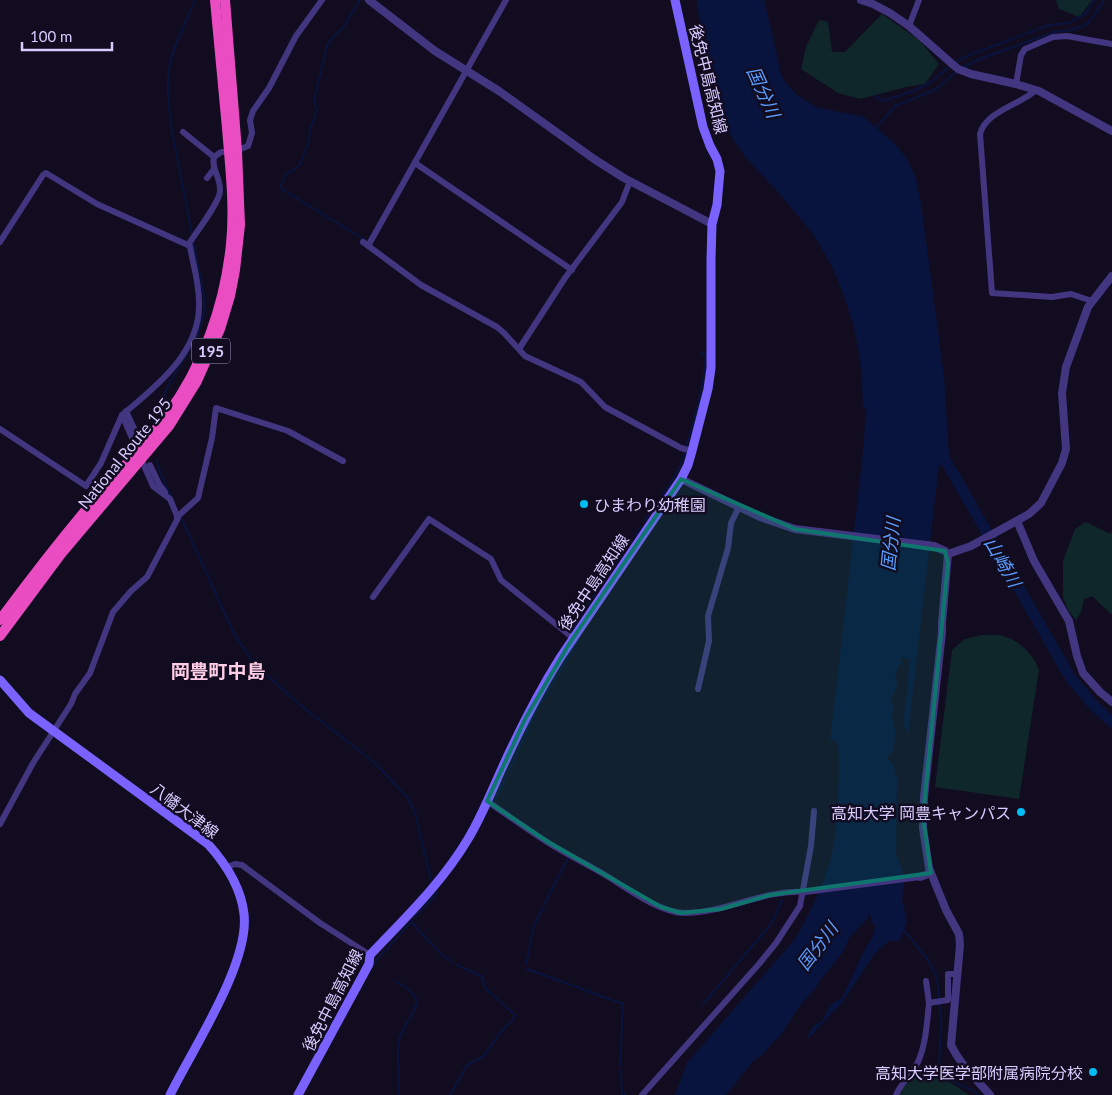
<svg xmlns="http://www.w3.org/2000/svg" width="1112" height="1095" font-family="Lato,'Noto Sans JP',sans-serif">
<rect width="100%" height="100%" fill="#120c20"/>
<g fill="#0f272a">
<polygon points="1056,0 1092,0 1079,17 1059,9"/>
<polygon points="882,14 919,40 939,64 925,84 906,87 860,99 838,93 801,69 806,47 819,20 828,22 832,52 845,52"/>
<polygon points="1086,522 1110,534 1112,532 1112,615 1092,596 1084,599 1081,612 1076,620 1068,610 1063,597 1063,561 1075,529"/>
<path d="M982 635C990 635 999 634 1006 637 1021 642 1034 656 1039 670L1019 799 935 787 952 650 965 639Z"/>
<path d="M921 1066 926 1078C942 1075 956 1086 969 1095H900L906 1080Z"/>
</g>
<path fill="#08143d" d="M697 0H764L778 59 780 72 785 82 797 95 816 107 864 117 896 145 907 159 916 178 922 210 944 376 949 455 943 465H939L908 734 903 723 908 685 909 660 902 657 900 660 903 664 898 666 895 679 898 684 894 692V696L891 698 894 711 892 716 896 734 893 751 889 755 888 759 893 764 897 778 896 854 903 872 904 883 902 899 907 921 900 941H889L875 953 844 1000 809 1038 808 1035 814 1026 823 1020 827 1010 833 1003 842 998 863 953 874 934 875 926 872 923 870 914H867V919L849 938 843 952 819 982 815 989 802 1003 782 1033 762 1055 754 1060 726 1095H675L687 1063 795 939C811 911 829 875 834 843 838 814 840 773 838 744L834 740 830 741 863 452 866 410 863 405C862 390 862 375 860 360 854 316 837 269 812 233 803 221 792 209 783 198 761 172 735 152 724 120L698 12Z"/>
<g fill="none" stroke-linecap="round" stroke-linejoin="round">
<g stroke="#08143d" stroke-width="2">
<polyline points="360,0 343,28 331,39 327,46 314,100 317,110 310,130 309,140 300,165 285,175 280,188 365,240"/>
<polyline points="954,63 967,56 1049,25 1069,23 1086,13 1094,0"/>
<polyline points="962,68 980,59 1054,32 1071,30 1084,26 1091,20 1104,0"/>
<polyline points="875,96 883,101 913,91 931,82 950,66"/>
<path d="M171 123C169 105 166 87 169 69 173 46 186 22 195 0"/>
<polyline points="171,126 192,234"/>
<polyline points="876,128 895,106 935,90 956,72"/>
<polyline points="157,411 169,384 197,337 205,310 204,295 193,241"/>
<path d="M686 446C696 416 704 386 706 355L701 353"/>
<polyline points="157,459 158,467 171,497"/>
<polyline points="181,517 234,634 253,662 294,700 375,763 408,798 415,813 431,880"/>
<path d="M644 521C659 500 678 477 685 452"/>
<polyline points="635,536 641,526"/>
<polyline points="585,609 632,540"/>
<polyline points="571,632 582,614"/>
<polyline points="494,803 537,709 579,639"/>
<polyline points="545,903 569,856"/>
<polyline points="414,918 437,893"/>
<polyline points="411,922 440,953 452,962"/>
<path d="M903 929 928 960 937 977 941 1021 939 1070C946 1085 967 1083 978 1095"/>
<polyline points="372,965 412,921"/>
<polyline points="457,965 483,977 484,987 515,1015 512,1021"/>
<polyline points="526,965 534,925 544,906"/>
<polyline points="527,969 623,1004 620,1066"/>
<path d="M394 980 411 991 417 1001C415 1015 402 1026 399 1040 395 1057 402 1076 398 1095"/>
<polyline points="703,1004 772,923 782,900"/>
<polyline points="621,1071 622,1095"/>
<polyline points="450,1095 467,1065 484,1056 499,1034 510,1022"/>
<polyline points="624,1095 625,1093"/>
</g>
<polyline stroke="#08143d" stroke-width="11" points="939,449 1070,677 1094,706 1112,722"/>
<g stroke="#433680" stroke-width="6">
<polyline points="909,26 919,0"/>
<polyline points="1016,84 1021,55 1025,49 1053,37 1067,36 1112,44"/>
<path d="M1036 90C1020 105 986 111 980 134L992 293 1052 297 1071 294 1092 301"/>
<polyline points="183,132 214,157"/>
<polyline points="415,163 572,270"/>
<polyline points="207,178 214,169"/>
<path d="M0 242 43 175 46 173 97 204 190 246C193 265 200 286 199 306 199 354 154 388 122 415L153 486 170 499 178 518 177 520 147 577 131 591 113 612 90 673 75 694 71 704 33 763 0 824"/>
<polyline points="363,242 421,285 497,327 504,333 525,356 581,382 605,407 681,448 692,451"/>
<path d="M188 245C195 234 220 202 220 191 221 177 211 170 214 157L221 152H233L248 146 252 133 250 120 253 111 269 88 296 36 322 0"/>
<polyline points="368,246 506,0"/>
<polyline points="519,349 565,278 622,202 630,181"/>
<polyline points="126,411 138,437"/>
<polyline points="0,429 86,486 101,463 122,415"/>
<polyline points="150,465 159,484 165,492"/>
<polyline points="177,517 198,498 212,438 216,408 288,431 343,461"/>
<polyline points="373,597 429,519 491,559 501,580 573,638"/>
<polyline points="698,689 709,641 708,616 728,548 731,523 739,507"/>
<path d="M487 801C507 815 527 829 547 842 566 854 587 864 607 876 628 889 660 913 685 913 726 913 764 889 805 892L920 877"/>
<polyline points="227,867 235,864 242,865 320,923 370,955"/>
<polyline points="926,981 929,1003"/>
<polyline points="642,1095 759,964 776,943 800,906 811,846 814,811"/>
<path d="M896 1095C901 1083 912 1073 918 1062 926 1044 927 1022 929 1003L948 1000V974H956"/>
</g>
<g stroke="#433680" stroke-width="8">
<polyline points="369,0 435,51 499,91 594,159 624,178 712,224"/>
<polyline points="861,0 873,4 890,13 909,26 958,69 971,74 1016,84 1039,91 1112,131"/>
<polyline points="681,479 760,517 795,529 934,546 945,551 948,554"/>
<polyline points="1017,521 1034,561 1069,621 1077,656 1083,673 1100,692 1112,702"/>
<path d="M948 554 942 623V632L924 797 923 828 929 868 946 910 959 934 960 945 951 1045C960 1064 975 1078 990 1095"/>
<polyline points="948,554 971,546 1029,514 1041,503 1062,463 1066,449 1062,393 1066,367 1088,307 1112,276"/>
<polyline points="920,877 931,873"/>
</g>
<g stroke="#7a62ff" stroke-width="9">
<path d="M0 680 29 713 208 844C226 864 241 887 244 914 250 963 192 1050 170 1095"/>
<path d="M298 1095 369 964 370 955C405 918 442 883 468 839 482 816 492 790 503 766 520 729 538 693 560 658L681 479 688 465 692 451 708 389 711 368V260L712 224 717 205 720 171 717 159 710 146 703 127 675 0"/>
</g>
<g stroke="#ea4cc2" stroke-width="10">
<path d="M0 620C31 578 62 538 96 498 119 471 145 445 167 415 203 367 225 304 231 244 235 206 230 166 227 128 223 85 219 43 215 0"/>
<polyline points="0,636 61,554 169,426 197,381 220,329 230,296 235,270 240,225 237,151 225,0"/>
</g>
</g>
<path fill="#0f766e" fill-opacity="0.2" stroke="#0f766e" stroke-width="4" stroke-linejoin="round" d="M681 479 795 529 945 551 948 563 923 817 931 873 770 895 721 909 681 913 661 907 548 842 487 801 525 719 569 644Z"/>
<g fill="#00bdf6" stroke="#120c20" stroke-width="2">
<circle cx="584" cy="504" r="5"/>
<circle cx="1021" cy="812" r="5"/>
<circle cx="1093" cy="1072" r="5"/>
</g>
<g text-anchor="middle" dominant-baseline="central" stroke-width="5" stroke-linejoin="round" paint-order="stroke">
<rect fill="#120c20" stroke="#9d92bc" stroke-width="1" x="192" y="338.5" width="38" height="25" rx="4"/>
<g font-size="15" font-weight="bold" fill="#d8cbff">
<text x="211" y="351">195</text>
</g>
<g font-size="16" fill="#d8cbff" stroke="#120c20">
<text transform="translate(709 79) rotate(76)">後免中島高知線</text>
<text transform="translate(124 453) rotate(-51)">National Route 195</text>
<text transform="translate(593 582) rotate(-56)">後免中島高知線</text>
<text transform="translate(185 810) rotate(37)">八幡大津線</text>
<text transform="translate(332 1000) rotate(-63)">後免中島高知線</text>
</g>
<g font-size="16" fill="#d8cbff" stroke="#120c20" text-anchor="end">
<text x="594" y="504" text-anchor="start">ひまわり幼稚園</text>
<text x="1011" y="812">高知大学 岡豊キャンパス</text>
<text x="1083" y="1072">高知大学医学部附属病院分校</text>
</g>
<g font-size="18" font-style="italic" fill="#599cff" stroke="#120c20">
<text transform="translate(764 92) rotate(66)">国分川</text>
<text transform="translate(890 544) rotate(-84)">国分川</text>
<text transform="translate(1003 562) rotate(60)">山崎川</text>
<text transform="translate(817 946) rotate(-53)">国分川</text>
</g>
<g font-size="19" font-weight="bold" fill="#ffcde6" stroke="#120c20">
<text x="218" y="670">岡豊町中島</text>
</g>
</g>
<path d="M22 42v8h90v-8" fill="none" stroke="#d8cbff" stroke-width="2.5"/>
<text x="30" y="42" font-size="15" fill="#d8cbff" stroke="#120c20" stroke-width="4" paint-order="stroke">100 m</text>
</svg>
